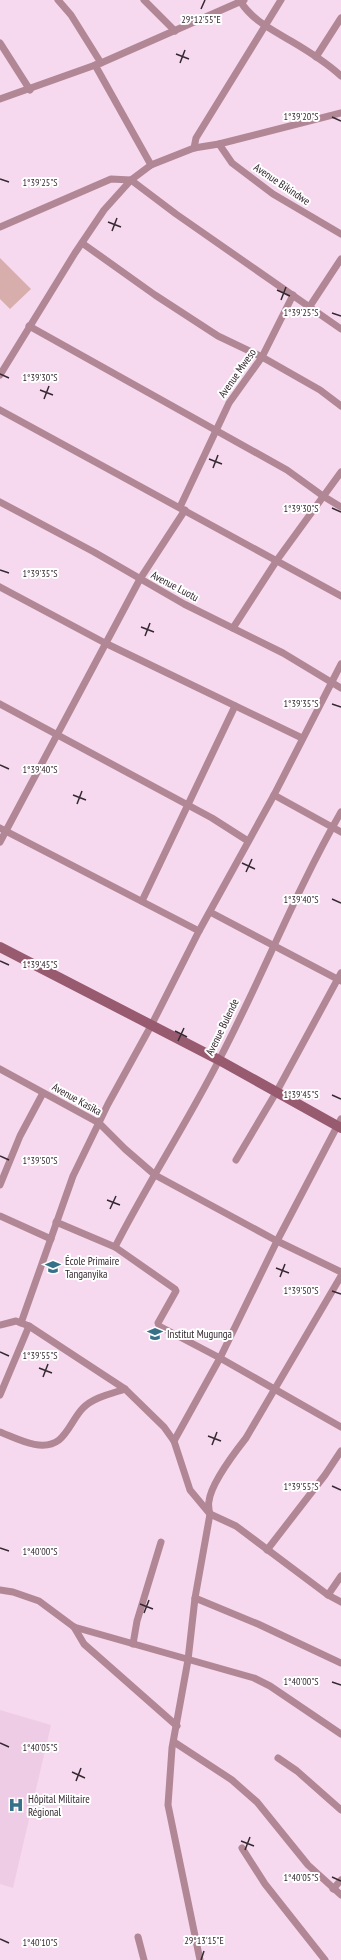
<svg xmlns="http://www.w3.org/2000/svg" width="341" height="1960" font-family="'PT Sans Narrow',sans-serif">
<rect width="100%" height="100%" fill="#f6d9ee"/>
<polygon fill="#efcce5" points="0,1710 51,1725 13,1888 0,1884"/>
<polygon fill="#d8aead" points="0,258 31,289 10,309 0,299"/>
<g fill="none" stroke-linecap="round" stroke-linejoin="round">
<g stroke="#b28795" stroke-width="7">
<polyline points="58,0 71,15 101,63"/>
<polyline points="144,0 175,31"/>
<path d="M240 1C253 21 271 29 291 41 308 51 326 62 341 76"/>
<polyline points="0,43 30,90"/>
<polyline points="316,57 341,18"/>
<polyline points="95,65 151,165"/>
<polyline points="0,99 101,63 244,0"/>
<polyline points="219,144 232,163 273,194 341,234"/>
<polyline points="194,148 196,138 281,0"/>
<polyline points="0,227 111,179 131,180 151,165 194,148 219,144 341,113"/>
<polyline points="82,243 155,295 218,336 262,357 320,390 341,406"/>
<polyline points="310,306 341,259"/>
<polyline points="29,326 287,470 323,496 341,507"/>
<polyline points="0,375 75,253 104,210 131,180 176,214 341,329"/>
<polyline points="0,410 341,596"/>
<polyline points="0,502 94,552 184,604 283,653 341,688"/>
<polyline points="180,507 229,403 262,357 293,295"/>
<polyline points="0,587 105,643 302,738"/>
<polyline points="233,628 277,560 341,472"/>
<polyline points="0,704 212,818 248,841"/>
<polyline points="274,795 341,832"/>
<polyline points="0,828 199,931"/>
<polyline points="0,842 140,579 185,510"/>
<polyline points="142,901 235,706"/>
<polyline points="210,912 341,981"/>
<polyline points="0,1069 99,1123 125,1149 155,1175 277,1241 341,1272"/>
<polyline points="236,1160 277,1091 341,973"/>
<polyline points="0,1185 20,1136 43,1093"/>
<polyline points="0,1216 51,1239"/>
<polyline points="56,1222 115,1247 175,1289 176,1291 158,1323 159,1326 220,1358 341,1427"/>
<path d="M115 1247C147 1184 187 1123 219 1060 262 978 295 892 341 812"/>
<polyline points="21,1323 73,1176 108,1104 152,1024 199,931 274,795 341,664"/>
<polyline points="0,1325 16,1321 29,1326 125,1389 164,1427 174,1441 190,1490 210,1514 236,1526 328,1595 341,1602"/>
<polyline points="0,1395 29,1326"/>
<path d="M0 1432C16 1438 42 1453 59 1440 69 1432 74 1417 83 1408 94 1397 111 1394 125 1389"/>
<polyline points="174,1441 220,1358 277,1241 341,1119"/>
<polyline points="267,1550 325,1475 341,1451"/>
<polyline points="0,1590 13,1592 39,1601 74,1627 254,1678 270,1686 341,1734"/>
<polyline points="328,1595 341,1576"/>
<polyline points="195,1598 258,1624 341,1663"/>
<polyline points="74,1627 84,1644 177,1726"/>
<polyline points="133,1644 137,1621 161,1542"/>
<polyline points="174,1742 232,1780 257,1802 308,1865 341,1895"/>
<polyline points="278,1758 297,1771 341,1810"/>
<polyline points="242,1848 265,1884 325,1960"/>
<polyline points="333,1889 341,1880"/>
<polyline points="138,1937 144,1960"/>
<path d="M200 1960 168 1805 172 1748 188 1660 195 1598 210 1514C209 1510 208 1505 209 1501 211 1484 235 1452 246 1438L341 1276"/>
</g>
<polyline stroke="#975a6f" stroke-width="10" points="0,947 219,1060 341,1128"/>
</g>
<path fill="none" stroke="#342931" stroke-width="1.5" d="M201 9 205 0M176 54 189 59M180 63 185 50M332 117 341 121M0 179 9 182M108 222 121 227M112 231 117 218M277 290 290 296M281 300 286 287M332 313 341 316M0 374 9 378M40 390 53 395M44 399 49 386M209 459 222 464M213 468 218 455M332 508 341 512M0 570 9 573M141 627 154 632M145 636 150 623M332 704 341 707M0 765 9 769M73 795 86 800M77 804 82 791M242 863 255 869M246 872 252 859M332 899 341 903M0 961 9 965M175 1031 187 1037M178 1041 184 1028M332 1095 341 1099M0 1156 9 1160M107 1200 120 1205M110 1209 116 1196M276 1268 289 1273M280 1277 285 1264M332 1291 341 1294M0 1352 9 1356M39 1368 52 1373M43 1377 48 1364M208 1436 221 1441M212 1445 217 1432M332 1486 341 1490M0 1548 9 1551M140 1604 153 1609M144 1613 149 1600M332 1682 341 1685M0 1743 9 1747M72 1772 85 1778M76 1781 81 1768M241 1841 254 1846M245 1850 250 1837M332 1877 341 1881M0 1939 9 1943M201 1960 204 1951"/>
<defs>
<g id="school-bare" transform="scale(1.2)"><path d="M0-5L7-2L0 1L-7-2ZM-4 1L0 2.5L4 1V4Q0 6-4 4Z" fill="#367189" stroke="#fff" stroke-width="2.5" paint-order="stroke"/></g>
<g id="hospital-bare" transform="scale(1.2)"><path d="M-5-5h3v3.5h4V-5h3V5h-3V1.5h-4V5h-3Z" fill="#367189" stroke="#fff" stroke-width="2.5" paint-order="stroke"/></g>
</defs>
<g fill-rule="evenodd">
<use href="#school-bare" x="53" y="1267"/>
<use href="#school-bare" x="155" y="1334"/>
<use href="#hospital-bare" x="16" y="1805"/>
</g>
<g text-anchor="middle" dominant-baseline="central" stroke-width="4" stroke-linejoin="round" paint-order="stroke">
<g font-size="11" fill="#342931" stroke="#fff">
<text transform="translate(282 184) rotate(34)">Avenue Bikindwe</text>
<text transform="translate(237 373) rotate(-55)">Avenue Mweso</text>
<text transform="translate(175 586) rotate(28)">Avenue Luotu</text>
<text transform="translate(222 1027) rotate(-64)">Avenue Bulende</text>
<text transform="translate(77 1099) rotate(29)">Avenue Kasika</text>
</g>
<g font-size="11" fill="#342931" stroke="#fff" text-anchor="start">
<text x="65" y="1261">École Primaire<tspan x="65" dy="13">Tanganyika</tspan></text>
<text x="167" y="1334">Institut Mugunga</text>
<text x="28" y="1799">Hôpital Militaire<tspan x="28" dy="13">Régional</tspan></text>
</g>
</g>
<g font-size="10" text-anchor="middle" fill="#342931" stroke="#fff" stroke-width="4" stroke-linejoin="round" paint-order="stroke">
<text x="201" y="23">29°12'55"E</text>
<text x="301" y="120">1°39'20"S</text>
<text x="40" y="186">1°39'25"S</text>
<text x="301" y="316">1°39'25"S</text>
<text x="40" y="381">1°39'30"S</text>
<text x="301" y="512">1°39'30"S</text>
<text x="40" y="577">1°39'35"S</text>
<text x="301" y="707">1°39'35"S</text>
<text x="40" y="773">1°39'40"S</text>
<text x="301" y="903">1°39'40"S</text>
<text x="40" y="968">1°39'45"S</text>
<text x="301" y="1098">1°39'45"S</text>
<text x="40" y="1164">1°39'50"S</text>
<text x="301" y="1294">1°39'50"S</text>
<text x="40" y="1359">1°39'55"S</text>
<text x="301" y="1490">1°39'55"S</text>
<text x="40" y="1555">1°40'00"S</text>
<text x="301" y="1685">1°40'00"S</text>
<text x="40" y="1751">1°40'05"S</text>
<text x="301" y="1881">1°40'05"S</text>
<text x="204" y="1944">29°13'15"E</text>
<text x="40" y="1946">1°40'10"S</text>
</g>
</svg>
